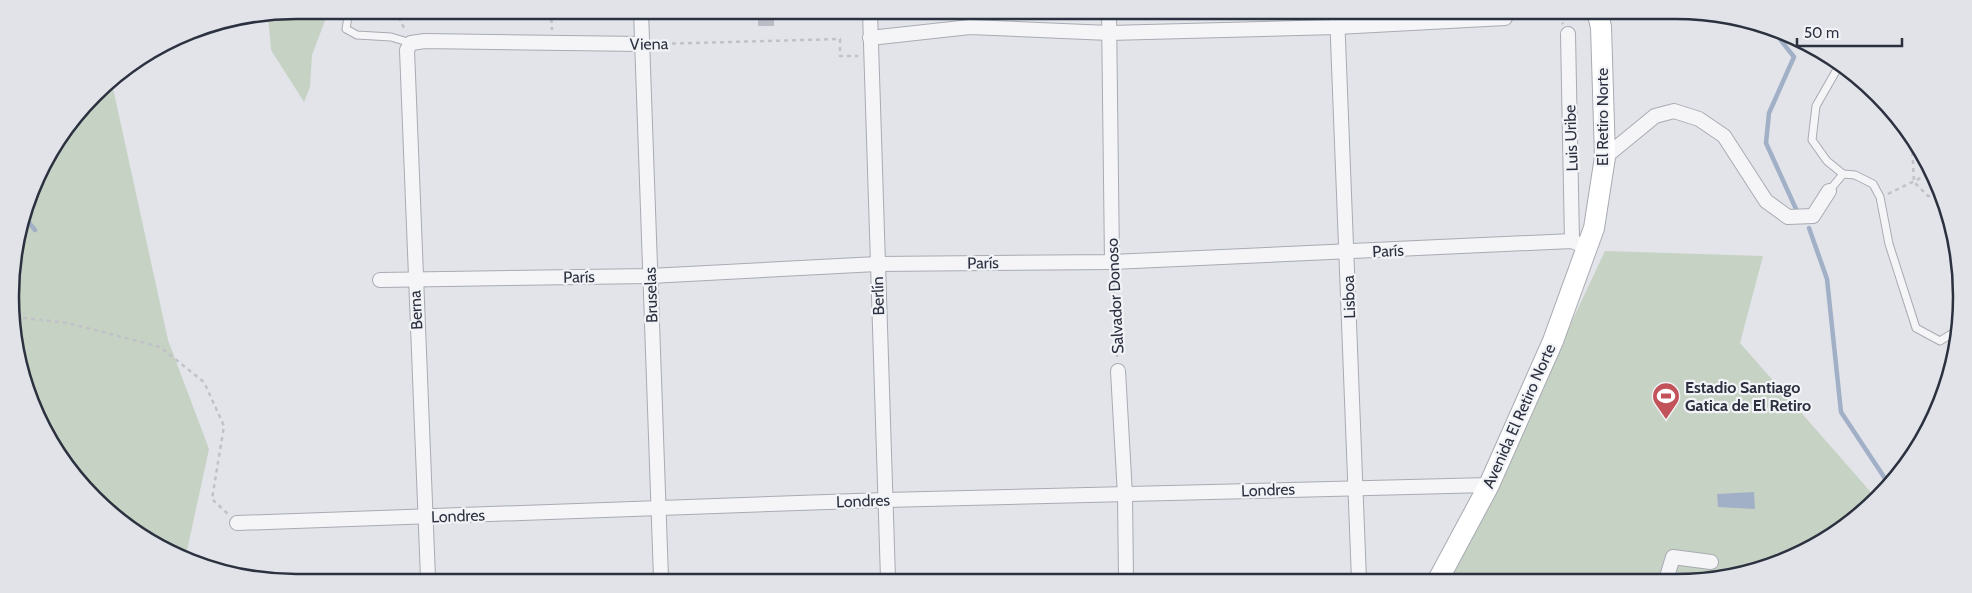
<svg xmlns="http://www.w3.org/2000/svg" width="1972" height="593" font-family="Cabin,sans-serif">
<rect width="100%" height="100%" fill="#e2e4e9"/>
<g fill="#c6d2c4">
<polygon points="297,10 329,10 312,55 310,87 304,102 271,50 268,16"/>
<polygon points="111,79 168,340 209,449 186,555 137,535 58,456 20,370 12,259 40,170"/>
<polygon points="1605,251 1763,256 1740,343 1876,498 1865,512 1802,554 1713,581 1450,580"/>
</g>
<polygon fill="#a1b0c6" points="1754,492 1755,509 1718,507 1717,494"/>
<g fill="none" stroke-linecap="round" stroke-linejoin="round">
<g stroke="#a1b0c6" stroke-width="4.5">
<polyline points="1776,34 1794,57 1769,113 1766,143 1796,209"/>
<polyline points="25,218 35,230"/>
<polyline points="1809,228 1827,279 1841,412 1888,483"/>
</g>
</g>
<rect fill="#babdc6" x="758" y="12" width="16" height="14"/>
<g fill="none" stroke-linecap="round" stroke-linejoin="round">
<g stroke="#a8abb3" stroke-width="9">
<g id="lane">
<polyline points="349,10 346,29 357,35 391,37 411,43"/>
<polyline points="1840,64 1816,106 1812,140 1827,161 1843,174"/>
<polyline points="1829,191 1843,174 1855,175 1873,184 1880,197 1889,244 1916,328 1940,341 1956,331"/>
</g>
</g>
<g stroke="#a8abb3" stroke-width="16">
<g id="street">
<polyline points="641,11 661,578"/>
<polyline points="870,12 888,579"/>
<polyline points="1109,13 1112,262"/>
<polyline points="1337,14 1359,580"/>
<polyline points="1568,34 1572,241"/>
<polyline points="870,38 970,27 1109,33 1337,27 1505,18"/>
<polyline points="1605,157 1655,116 1674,111 1699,119 1724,136 1766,201 1788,217 1813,216 1829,191"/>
<polyline points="380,280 650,276 877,264 1112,262 1572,241 1586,247"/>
<polyline points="1118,371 1125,495 1126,579"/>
<polyline points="237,523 885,500 1489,485"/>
<polyline points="428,578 407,50 411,43 425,41 642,44"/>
<polyline points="1666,580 1673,557 1711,562"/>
</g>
</g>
<g stroke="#a8abb3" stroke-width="22">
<polyline id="secondary" points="1438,580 1489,485 1553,341 1594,228 1605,157 1601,27 1598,15"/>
</g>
<g stroke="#c1c2c8" stroke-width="2.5" stroke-dasharray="4 4" stroke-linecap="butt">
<polyline points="395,10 405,30"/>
<polyline points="551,11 552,30"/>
<polyline points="1549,15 1560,19 1563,24"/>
<polyline points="656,44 840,39 840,56 858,56"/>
<polyline points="1907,130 1912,144 1916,142"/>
<polyline points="1912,144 1914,182 1928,196 1937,195"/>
<polyline points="1888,194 1929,174"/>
<polyline points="1113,275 1117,357"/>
<polyline points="16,314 24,318 68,323 160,347 204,382 224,426 212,499 228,514"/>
</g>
<use href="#lane" stroke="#f5f5f8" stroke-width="7"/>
<use href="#street" stroke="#f5f5f8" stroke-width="14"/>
<use href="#secondary" stroke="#fff" stroke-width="20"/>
</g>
<defs>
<g id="stadium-pin" transform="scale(1.4375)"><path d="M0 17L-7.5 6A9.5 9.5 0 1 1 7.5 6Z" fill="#c2535b" stroke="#f2f3f7"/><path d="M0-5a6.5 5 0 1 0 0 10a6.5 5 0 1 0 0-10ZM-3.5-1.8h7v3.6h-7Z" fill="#fff"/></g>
</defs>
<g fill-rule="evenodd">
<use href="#stadium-pin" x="1666" y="396"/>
</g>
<g text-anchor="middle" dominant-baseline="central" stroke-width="4.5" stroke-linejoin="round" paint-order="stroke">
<g font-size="16" fill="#2c3140" stroke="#f2f3f7">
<text transform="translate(649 44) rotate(-1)">Viena</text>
<text transform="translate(1602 117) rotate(-90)">El Retiro Norte</text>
<text transform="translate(1571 138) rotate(-92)">Luis Uribe</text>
<text transform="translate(1388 251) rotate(-3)">París</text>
<text transform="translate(983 263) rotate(-1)">París</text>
<text transform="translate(579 277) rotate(-1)">París</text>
<text transform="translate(651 295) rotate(-92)">Bruselas</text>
<text transform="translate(878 296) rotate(-92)">Berlín</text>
<text transform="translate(1115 296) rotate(-93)">Salvador Donoso</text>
<text transform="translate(1349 297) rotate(-92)">Lisboa</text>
<text transform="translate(416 310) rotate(-93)">Berna</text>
<text transform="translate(1519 416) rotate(-66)">Avenida El Retiro Norte</text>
<text transform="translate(1268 490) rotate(-2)">Londres</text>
<text transform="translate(863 501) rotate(-2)">Londres</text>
<text transform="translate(458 516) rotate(-2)">Londres</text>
</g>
<g font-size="16" font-weight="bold" fill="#2c3140" stroke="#f2f3f7" text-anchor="start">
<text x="1685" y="387">Estadio Santiago<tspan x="1685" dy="18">Gatica de El Retiro</tspan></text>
</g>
</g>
<path d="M0 0H1972V593H0ZM296 19H1676A277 277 0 0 1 1953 296V297A277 277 0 0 1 1676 574H296A277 277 0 0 1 19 297V296A277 277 0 0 1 296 19Z" fill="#e2e3e8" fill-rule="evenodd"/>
<path fill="none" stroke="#2c3140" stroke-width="2.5" d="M296 19H1676A277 277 0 0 1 1953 296V297A277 277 0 0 1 1676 574H296A277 277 0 0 1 19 297V296A277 277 0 0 1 296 19Z"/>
<path d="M1797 38v8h105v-8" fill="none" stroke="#2c3140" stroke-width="2.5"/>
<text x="1804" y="38" font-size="15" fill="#2c3140" stroke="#f2f3f7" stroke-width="4" paint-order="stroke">50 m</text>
</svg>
